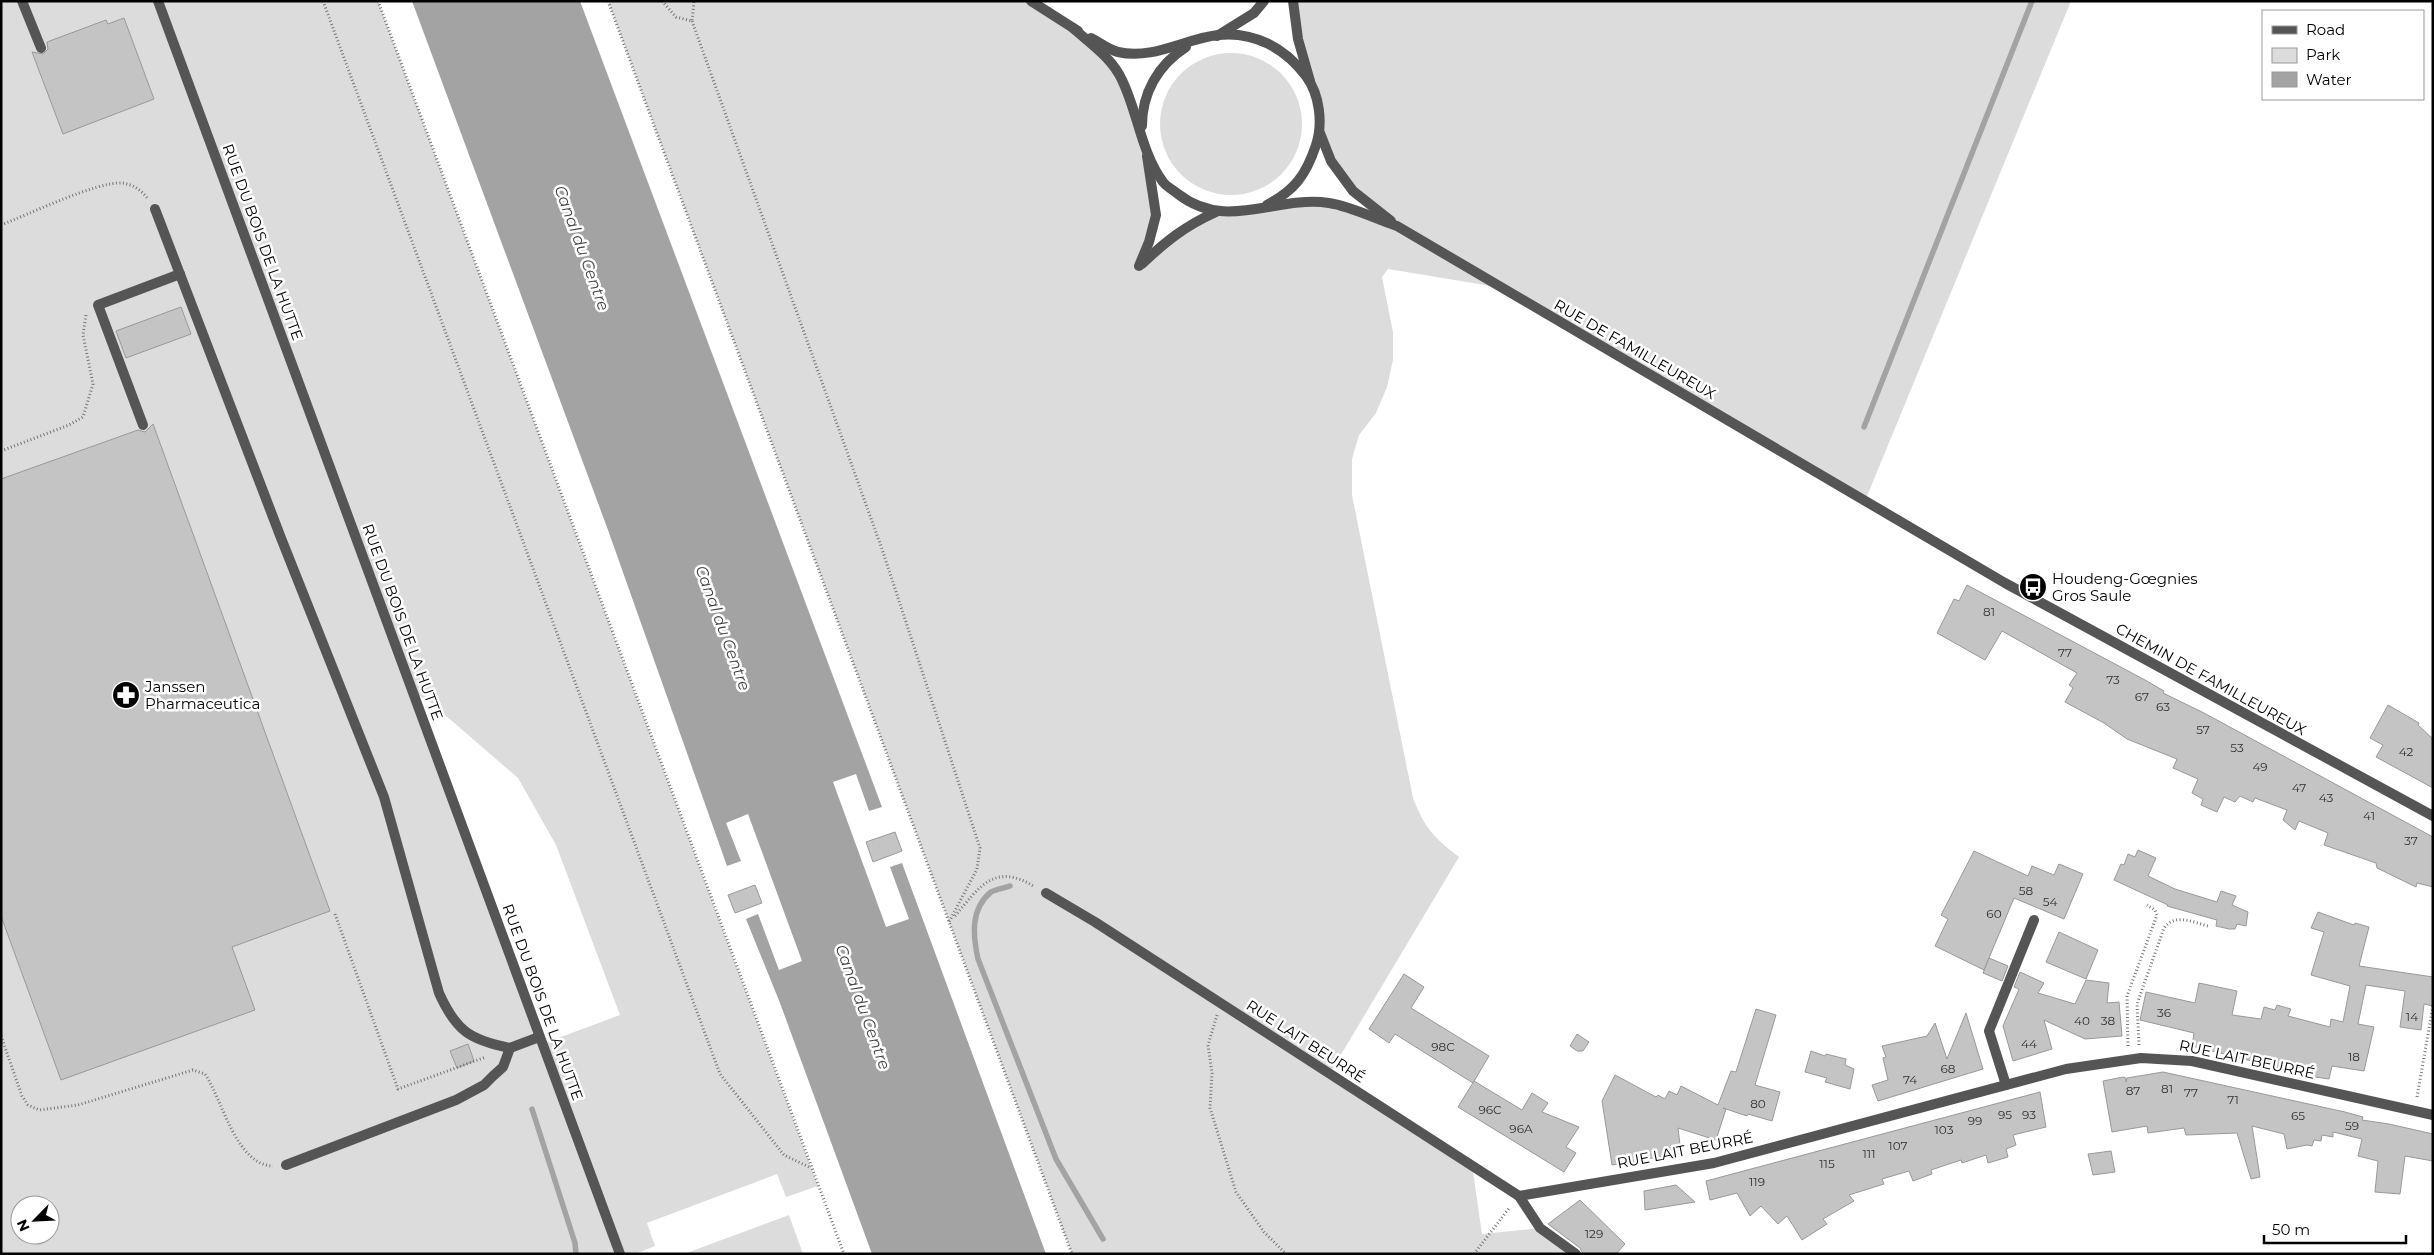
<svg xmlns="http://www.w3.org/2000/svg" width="2434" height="1255" font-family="Montserrat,sans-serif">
<rect width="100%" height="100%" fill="#fff"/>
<g fill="#dcdcdc" fill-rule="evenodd">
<path d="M1 1H378L818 1186 786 1197 777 1174 647 1223 655 1246 635 1254H1ZM413 692 430 702 518 778 556 845 620 1015 542 1044ZM20 1205H50V1235H20Z"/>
<path d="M608 1H1031L1072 28 1122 79 1142 135 1156 215 1140 265 1216 212 1329 203 1395 225 1353 191 1331 161 1293 1H2071L1865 501 1503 288 1388 269 1382 277 1393 332V360L1387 387 1376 413 1359 435 1352 459V495L1413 798C1424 827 1434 838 1459 857L1330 1073 1472 1165 1482 1234 1540 1228 1576 1254H1072Z"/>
<circle cx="1231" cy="124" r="71"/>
<polygon points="789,1215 803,1254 684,1254"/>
</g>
<polygon fill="#a3a3a3" points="412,1 580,1 882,807 869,811 856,774 833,782 886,927 909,919 890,867 902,863 1046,1254 872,1254 780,1003 746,919 758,914 779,970 802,961 748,814 726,823 741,861 727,866 608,530"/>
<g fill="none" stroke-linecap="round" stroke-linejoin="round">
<g stroke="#a3a3a3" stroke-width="5.5">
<polyline points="1864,427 2032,1"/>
<path d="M1010 886C1005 888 996 889 991 892 970 909 973 936 978 959L1056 1159 1103 1239"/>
<polyline points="532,1109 575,1243 576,1254"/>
</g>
</g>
<g fill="#c4c4c4" stroke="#999">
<polygon points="124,18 154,99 63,134 32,52 43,54 48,49 47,42 106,20 108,24"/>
<polygon points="181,307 191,334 126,358 116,331"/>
<polygon points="153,424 330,911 232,947 255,1010 61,1080 1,916 1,479 138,430 145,432"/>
<polygon points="1967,585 2145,680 2164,691 2163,693 2204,713 2433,837 2433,887 2417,883 2416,887 2377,868 2376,863 2324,845 2328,833 2299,821 2295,830 2283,820 2287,810 2255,798 2253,802 2240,796 2235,802 2224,797 2217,812 2201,805 2203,799 2192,793 2198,779 2173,768 2177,759 2127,739 2104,723 2065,702 2073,688 2069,685 2077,673 2002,631 1985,660 1937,633 1954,599 1959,601"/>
<polygon points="2388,705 2419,723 2418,725 2433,739 2433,788 2376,757 2383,745 2370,738"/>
<polygon points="895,832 902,851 873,862 866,842"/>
<polygon points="2138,850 2156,858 2148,876 2175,889 2217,902 2221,891 2236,896 2232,905 2248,912 2246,926 2237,924 2235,929 2229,929 2216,926 2217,920 2167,906 2168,905 2114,880 2121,864 2124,865 2128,854 2135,857"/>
<polygon points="1974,851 2028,876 2032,866 2054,875 2059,864 2083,874 2064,919 2014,898 1984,970 1935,946 1948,919 1941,915"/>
<polygon points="755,885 762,903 735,913 728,895"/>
<polygon points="2318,912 2354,925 2355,923 2369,927 2359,966 2433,977 2433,1006 2424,1004 2421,1030 2400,1027 2405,991 2366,985 2358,1024 2374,1027 2364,1071 2332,1066 2329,1079 2315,1077 2192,1046 2194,1033 2140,1020 2146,992 2195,1003 2199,983 2237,991 2232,1015 2261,1019 2264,1007 2275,1010 2277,1005 2291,1009 2288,1016 2330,1027 2331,1019 2343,1022 2350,986 2311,975 2324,932 2311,928"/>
<polygon points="2059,932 2098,950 2086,979 2046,962"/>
<polygon points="1989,958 2008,966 2002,981 1983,973"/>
<polygon points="2020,972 2044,983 2038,993 2075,1004 2086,980 2109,983 2107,1003 2119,1002 2122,1036 2085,1039 2044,1020 2052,1049 2013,1061 2003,1026 2019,989 2014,987"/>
<polygon points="1404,974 1424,987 1411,1008 1489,1056 1473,1083 1395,1034 1389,1043 1369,1029"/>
<polygon points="1756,1009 1776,1015 1755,1085 1780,1092 1772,1121 1748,1114 1747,1116 1723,1108 1726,1109 1716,1140 1678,1128 1681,1153 1612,1165 1602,1101 1615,1075 1656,1097 1658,1095 1665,1099 1669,1091 1677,1095 1681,1086 1718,1105 1731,1071 1736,1072"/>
<polygon points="1966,1013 1983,1069 1878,1101 1872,1085 1888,1080 1883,1058 1886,1057 1882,1046 1927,1036 1935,1023 1947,1059"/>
<polygon points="1577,1034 1589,1042 1583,1051 1577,1051 1570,1046"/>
<polygon points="468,1044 474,1061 457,1068 450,1051"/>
<polygon points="1811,1051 1825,1056 1826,1054 1846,1059 1845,1065 1854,1069 1850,1089 1825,1082 1827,1078 1805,1072"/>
<polygon points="2163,1072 2345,1112 2363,1117 2362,1120 2389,1124 2433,1134 2433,1161 2405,1156 2400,1194 2375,1192 2378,1161 2358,1156 2362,1139 2333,1132 2333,1137 2322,1135 2321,1141 2314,1140 2312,1146 2307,1145 2287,1149 2284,1134 2252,1126 2260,1177 2251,1179 2237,1133 2186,1135 2184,1128 2148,1133 2147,1126 2112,1132 2103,1081 2123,1077 2126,1078 2126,1082 2127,1078"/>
<polygon points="1474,1081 1522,1110 1532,1093 1548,1103 1542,1112 1579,1127 1566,1147 1576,1153 1564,1172 1458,1107"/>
<polygon points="2040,1092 2046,1127 2013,1135 2016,1145 2006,1149 2008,1157 1988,1163 1986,1155 1962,1163 1961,1160 1931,1170 1932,1174 1913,1181 1909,1171 1882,1179 1884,1184 1849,1195 1854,1201 1823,1219 1827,1224 1802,1240 1787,1216 1778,1224 1761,1206 1750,1216 1737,1193 1710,1200 1706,1181"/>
<polygon points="2111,1151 2115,1172 2093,1175 2088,1154"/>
<polygon points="1676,1185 1695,1202 1645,1210 1644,1191"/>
<polygon points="1580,1200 1625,1244 1616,1254 1583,1254 1580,1248 1548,1224"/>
</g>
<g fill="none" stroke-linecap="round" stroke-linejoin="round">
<g stroke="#777" stroke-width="3" stroke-dasharray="1 2.5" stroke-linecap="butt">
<polyline points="323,1 720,1074 784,1155 811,1168"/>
<polyline points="378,1 844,1254"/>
<polyline points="608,1 1072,1254"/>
<polyline points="662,1 676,17 692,21 694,1"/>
<polyline points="692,21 882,549 980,848 977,869 949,922"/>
<path d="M1 225C27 215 98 181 122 183 133 184 142 191 148 199"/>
<polyline points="1,451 69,425 83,417 93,384 83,335 86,315"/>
<polyline points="335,914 398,1089 486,1057"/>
<path d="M955 916C980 886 995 862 1035 887"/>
<polyline points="1217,1015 1208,1045 1212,1073 1210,1108 1236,1192 1264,1232 1286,1254"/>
<path d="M1 1036 22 1096 28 1105 39 1110 78 1105 193 1070 205 1074C223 1101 236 1165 273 1166"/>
<path d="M2139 1045 2137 1004 2164 928C2175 913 2192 922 2208 926"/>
<polyline points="2128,1046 2127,996 2157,915 2155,910 2147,905"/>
<polyline points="2417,1097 2433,1006"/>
<polyline points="1474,1254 1510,1207"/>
</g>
<g stroke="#555" stroke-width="10">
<polyline points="22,1 41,48"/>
<path d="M155 209 281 538 384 797 439 993C456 1031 470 1040 510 1048"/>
<polyline points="143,425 98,305 180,274"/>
<polyline points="286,1165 456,1100 484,1085 493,1076 503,1067 510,1048 539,1037"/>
</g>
<g stroke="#555" stroke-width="10">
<polyline points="158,1 620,1254"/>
<polyline points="1293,1 1298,39 1310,81"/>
<polyline points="1217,36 1254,13 1264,1"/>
<path d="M1142 264C1166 241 1185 226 1216 212"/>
<polyline points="1139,266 1149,242 1156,215 1147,156"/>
<polyline points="1046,893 1095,922 1519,1196 1714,1163 2066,1069 2141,1058 2192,1061 2433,1115"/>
<polyline points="2006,1085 1989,1031 2034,920"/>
<polyline points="1519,1196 1540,1228 1576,1254"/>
</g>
<g stroke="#555" stroke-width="10">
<polyline points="1031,1 1078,31"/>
<path d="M1073 28C1091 44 1112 58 1122 80 1138 113 1141 152 1163 182 1167 187 1173 190 1178 194 1227 232 1275 195 1329 203 1350 206 1376 219 1397 226L2005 583 2433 816"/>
<path d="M1091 38C1099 42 1109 50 1118 52 1153 60 1184 39 1218 35 1254 31 1285 48 1306 76 1320 95 1323 124 1316 145 1306 175 1295 190 1267 205"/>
<path d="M1142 126C1142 93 1158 65 1186 47"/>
<polyline points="1320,133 1331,161 1353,191 1391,221"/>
</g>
</g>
<defs>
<g id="bus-disc" transform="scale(1.4375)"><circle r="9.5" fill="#000" stroke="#fff"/><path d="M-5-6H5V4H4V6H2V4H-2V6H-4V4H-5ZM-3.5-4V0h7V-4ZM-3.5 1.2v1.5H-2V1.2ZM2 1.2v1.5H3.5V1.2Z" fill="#fff"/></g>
<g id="pharmacy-disc" transform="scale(1.4375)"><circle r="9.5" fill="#000" stroke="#fff"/><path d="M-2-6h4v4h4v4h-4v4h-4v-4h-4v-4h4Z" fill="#fff"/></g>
</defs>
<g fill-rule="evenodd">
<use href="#bus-disc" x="2033" y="587"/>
<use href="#pharmacy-disc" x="126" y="695"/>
</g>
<g text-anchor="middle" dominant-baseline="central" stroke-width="5" stroke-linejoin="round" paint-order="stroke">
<g font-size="12" fill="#313131">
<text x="1989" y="611">81</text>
<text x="2065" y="652">77</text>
<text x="2113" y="679">73</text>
<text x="2142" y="696">67</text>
<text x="2163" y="706">63</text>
<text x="2203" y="729">57</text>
<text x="2237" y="747">53</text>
<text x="2406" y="751">42</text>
<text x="2260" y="766">49</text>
<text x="2299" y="787">47</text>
<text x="2326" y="797">43</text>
<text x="2369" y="815">41</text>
<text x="2411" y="840">37</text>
<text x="2026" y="890">58</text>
<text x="2050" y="901">54</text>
<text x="1994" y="913">60</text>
<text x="2164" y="1012">36</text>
<text x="2412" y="1016">14</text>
<text x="2082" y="1020">40</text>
<text x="2108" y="1020">38</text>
<text x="2029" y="1043">44</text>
<text x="1443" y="1046">98C</text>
<text x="2354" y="1056">18</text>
<text x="1948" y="1068">68</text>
<text x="1910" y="1079">74</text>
<text x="2167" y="1088">81</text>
<text x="2133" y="1090">87</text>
<text x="2191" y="1092">77</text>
<text x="2233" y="1099">71</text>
<text x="1758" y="1103">80</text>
<text x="1490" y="1109">96C</text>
<text x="2005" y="1114">95</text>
<text x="2029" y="1114">93</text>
<text x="2298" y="1115">65</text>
<text x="1975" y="1120">99</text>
<text x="2352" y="1125">59</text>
<text x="1521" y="1128">96A</text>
<text x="1944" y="1129">103</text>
<text x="1898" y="1145">107</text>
<text x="1869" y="1153">111</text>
<text x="1827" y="1163">115</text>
<text x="1757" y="1181">119</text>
<text x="1594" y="1233">129</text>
</g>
<g font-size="15" fill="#000" stroke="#fff">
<text transform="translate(263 242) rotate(70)">RUE DU BOIS DE LA HUTTE</text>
<text transform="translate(1635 349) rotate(30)">RUE DE FAMILLEUREUX</text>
<text transform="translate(403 622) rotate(70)">RUE DU BOIS DE LA HUTTE</text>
<text transform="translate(2211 679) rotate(29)">CHEMIN DE FAMILLEUREUX</text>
<text transform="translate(543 1002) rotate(70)">RUE DU BOIS DE LA HUTTE</text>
<text transform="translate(1306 1041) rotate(33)">RUE LAIT BEURRÉ</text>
<text transform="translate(2247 1059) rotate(12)">RUE LAIT BEURRÉ</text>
<text transform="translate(1685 1150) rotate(-11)">RUE LAIT BEURRÉ</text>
</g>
<g font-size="15" fill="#000" stroke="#fff" text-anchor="start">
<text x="2052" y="578">Houdeng-Gœgnies<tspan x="2052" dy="17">Gros Saule</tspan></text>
<text x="145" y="686">Janssen<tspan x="145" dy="17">Pharmaceutica</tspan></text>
</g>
<g font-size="16" font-style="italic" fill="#444" stroke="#fff">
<text transform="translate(582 248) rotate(70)">Canal du Centre</text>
<text transform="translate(723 628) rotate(70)">Canal du Centre</text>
<text transform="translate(863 1007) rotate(70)">Canal du Centre</text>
</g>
</g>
<rect width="2434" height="1255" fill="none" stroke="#000000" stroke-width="5"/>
<rect x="2262" y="10" width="162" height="90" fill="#ffffff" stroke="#999999"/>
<rect x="2272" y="26" width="25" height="8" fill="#555555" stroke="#999999"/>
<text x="2306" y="35" font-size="15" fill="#000000">Road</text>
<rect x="2272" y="48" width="25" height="15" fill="#dcdcdc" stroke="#999999"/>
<text x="2306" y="60" font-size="15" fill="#000000">Park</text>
<rect x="2272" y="72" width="25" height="15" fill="#a3a3a3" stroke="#999999"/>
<text x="2306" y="85" font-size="15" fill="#000000">Water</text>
<g transform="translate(35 1220) rotate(246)"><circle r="24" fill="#ffffff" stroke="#999999"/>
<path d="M0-4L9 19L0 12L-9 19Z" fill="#000000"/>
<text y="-8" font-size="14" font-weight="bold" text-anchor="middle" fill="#000000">N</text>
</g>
<path d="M2264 1235v8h142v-8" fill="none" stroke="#000000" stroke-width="2.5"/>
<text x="2272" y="1235" font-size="15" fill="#000000" stroke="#ffffff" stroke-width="4" paint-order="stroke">50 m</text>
</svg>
